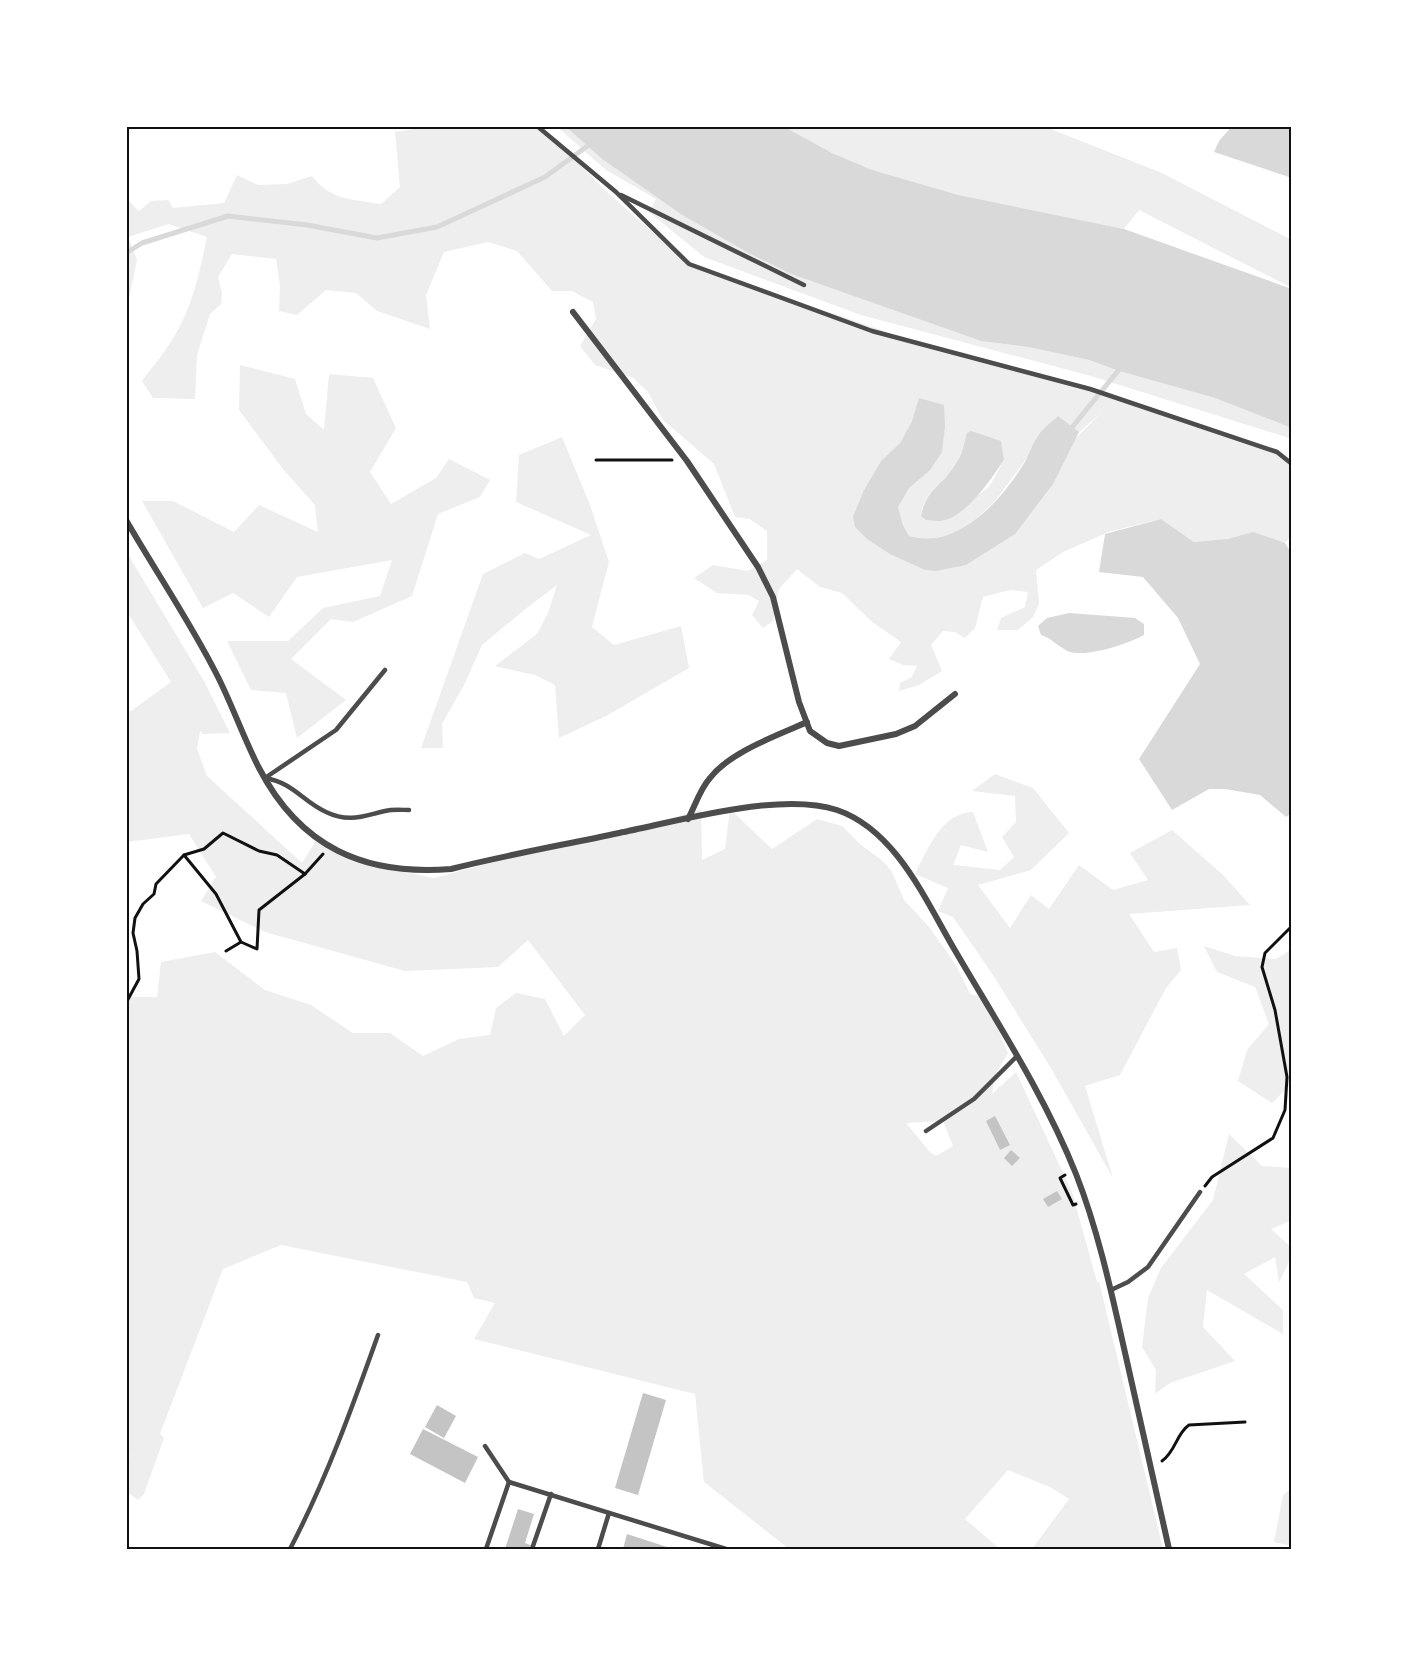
<svg xmlns="http://www.w3.org/2000/svg" width="1418" height="1675" font-family="Barlow,sans-serif">
<rect width="100%" height="100%" fill="#fff"/>
<g fill="#eee" fill-rule="evenodd">
<path d="M434 126H541L608 193 689 264 936 349 1090 389 1277 452 1292 464V535L1285 543 1253 535 1223 540 1194 542 1161 519 1111 531 1063 552 1036 570 1039 604 1033 617 1018 630H997L1001 618 1025 607 1028 592 1010 590 983 597 975 628 965 638 955 632 943 631 931 645 942 671 919 685 899 691 900 683 912 677 917 666 903 665 889 659 901 642 871 621 842 593 820 587 797 569 779 589 773 621 763 628 752 615 759 601 749 595 717 593 694 578 713 565 748 571 767 560V531L750 519 735 517 714 464 663 420 648 392 633 378 595 365 580 346 596 319 593 302 572 291H552L517 251 488 242 444 252 426 295 430 329 377 311 356 293 326 290 297 315 279 311 280 286 276 259 232 254 218 277 222 293 221 304 210 314 197 355 195 399 153 398 142 381C153 366 166 351 175 335 193 305 200 270 207 237L169 224 128 237 137 260 126 313V198L139 211 151 201 168 200 173 208 224 203 237 175 258 185 287 184 312 176C331 201 352 199 381 204L400 187 395 132ZM1102 412 1076 438 925 570 864 490 881 461 900 443 912 421 898 507 904 527 909 536 923 541 964 531 995 501 1056 419 1079 432ZM967 436 1004 460 989 487 945 520 921 516C923 493 941 485 954 467 960 458 963 446 967 436Z"/>
<polygon points="556,126 565,126 602,159 682,215 750,254 791,274 981,341 1028,347 1089,360 1119,371 1215,398 1292,428 1292,439 1091,376 861,315 704,257 649,212 656,199 606,170"/>
<path d="M783 126H1043L1162 173 1292 240V288L1139 210 1124 229C1040 212 954 200 873 171 842 160 812 142 783 126Z"/>
<polygon points="240,365 295,379 306,414 324,430 329,374 373,378 396,428 370,472 391,504 436,478 449,459 490,480 480,497 438,514 412,596 353,622 331,619 291,659 346,700 297,738 286,693 251,690 227,641 288,641 323,608 380,596 392,560 297,577 269,617 233,593 203,608 142,501 173,501 234,532 259,505 318,532 315,505 283,469 239,410"/>
<polygon points="562,437 590,505 609,562 592,627 614,645 681,626 689,668 606,716 559,738 555,685 535,675 495,666 537,634 548,613 557,585 528,607 482,645 465,683 442,724 443,748 421,748 483,574 525,553 539,559 591,535 516,502 519,455"/>
<path d="M126 551 205 683 230 733 203 734 200 731 197 749 207 776 302 863 317 839 354 862 434 878 509 858 625 833 701 809 702 860 725 849 730 809 772 849 817 819 842 826 860 844 884 862 892 872 904 900 929 927 956 965 970 994 985 998 1008 1053 996 1073 992 1094 1016 1072 1072 1192 1097 1282 1099 1281 1163 1549H1032L1069 1499 1052 1488 1008 1470 965 1519 1000 1549H789L704 1482 695 1394 474 1339 495 1303 474 1298 467 1282 281 1245 223 1269 160 1434 164 1438 144 1494 138 1500 126 1491V1459L133 1454 126 1458V987L133 997H157L161 962 215 952 265 990 311 1005 353 1033H390L423 1056 459 1039 490 1035 496 1008 516 993 545 999 564 1036 585 1015 528 940 498 967 405 971 265 932 201 901 216 877 189 834 126 842V711H131L171 682 126 610ZM943 1121 953 1146 936 1156 930 1152 906 1123Z"/>
<path d="M995 774 1033 788 1069 833 1031 870 978 885 1010 928 1031 895 1049 909 1079 865 1113 890 1148 880 1130 853 1172 830 1223 875 1250 905 1129 914 1154 952 1177 948 1181 970 1166 988 1120 1075 1085 1086 1113 1178 1052 1070 995 978 953 917 938 911 948 888 915 874C928 849 941 813 973 812L988 852 961 845 953 865 1000 870 1014 857 1002 837 1016 822 1015 796 972 791Z"/>
<polygon points="1204,946 1235,956 1276,959 1292,949 1292,1083 1272,1103 1238,1081 1247,1050 1269,1024 1255,987 1217,972"/>
<polygon points="1229,1134 1262,1166 1291,1168 1292,1165 1292,1220 1271,1229 1292,1248 1292,1255 1279,1283 1275,1257 1244,1274 1283,1310 1283,1334 1207,1290 1203,1327 1235,1361 1170,1383 1155,1394 1156,1370 1142,1347 1148,1298 1161,1268 1213,1200"/>
<polygon points="1292,1488 1292,1546 1274,1542 1283,1495"/>
</g>
<g fill="#d9d9d9">
<polygon points="565,126 783,126 832,153 872,170 958,195 1124,229 1292,289 1292,428 1215,398 1119,371 1089,360 1028,347 981,341 791,274 750,254 682,215 602,159"/>
<polygon points="1232,126 1292,129 1292,178 1214,152 1219,141"/>
<path d="M919 398 944 405 945 427 942 452 930 470 909 488 898 507 903 525 909 536C957 550 1000 502 1023 465 1029 456 1032 444 1038 436 1043 428 1052 422 1058 416L1079 432 1053 484 1015 534 966 565 936 571 925 570 890 554 867 539 855 527 853 517 864 490 881 461 900 443 912 421Z"/>
<path d="M971 431 1001 441 1004 460C991 479 968 514 945 520 939 522 931 520 926 520L921 516C926 489 942 486 955 465 962 455 964 444 967 433Z"/>
<polygon points="1161,519 1194,542 1228,539 1253,532 1285,543 1292,554 1292,813 1286,817 1260,795 1225,789 1209,789 1172,810 1139,759 1200,664 1178,618 1143,577 1099,572 1105,534"/>
<path d="M1069 613 1135 618 1144 624V635C1128 644 1088 657 1070 652 1059 648 1052 638 1041 635L1038 626 1047 618Z"/>
</g>
<g fill="none" stroke-linecap="round" stroke-linejoin="round">
<g stroke="#d9d9d9" stroke-width="5">
<polyline points="126,253 142,243 228,216 307,225 377,238 437,227 545,177 593,142"/>
<polyline points="1069,431 1122,366"/>
</g>
</g>
<g fill="#c4c4c4">
<polygon points="995,1116 1010,1145 1000,1150 986,1121"/>
<polygon points="1011,1150 1020,1158 1012,1166 1004,1158"/>
<polygon points="1057,1191 1062,1199 1048,1207 1043,1199"/>
<polygon points="643,1393 666,1400 638,1495 615,1488"/>
<polygon points="437,1405 456,1416 444,1438 425,1427"/>
<polygon points="423,1429 478,1457 465,1483 410,1454"/>
<polygon points="518,1509 534,1514 525,1543 540,1549 505,1549"/>
<polygon points="627,1534 673,1549 623,1549"/>
</g>
<g fill="none" stroke-linecap="round" stroke-linejoin="round">
<g stroke="#111" stroke-width="3">
<polyline points="596,460 672,460"/>
<polyline points="184,855 216,894 241,942"/>
<polyline points="226,951 241,942 257,949 259,910 305,874"/>
<polyline points="126,1003 139,979 137,951 133,933 135,918 143,904 154,894 156,884 184,855 204,849 223,833 259,851 277,855 305,874 323,854"/>
<polyline points="1065,1175 1060,1178 1073,1205 1076,1204"/>
<polyline points="1205,1186 1212,1177 1273,1138 1285,1110 1287,1077 1275,1010 1262,967 1265,953 1292,926"/>
<path d="M1162 1461C1176 1451 1176 1434 1189 1425L1245 1422"/>
</g>
<g stroke="#4c4c4c" stroke-width="4.5">
<polyline points="537,126 616,192 689,264 872,331 1090,389 1277,452 1292,464"/>
<polyline points="621,195 804,285"/>
<polyline points="265,778 336,730 385,670"/>
<path d="M265 778C294 783 302 801 326 812 349 823 363 816 385 811 393 809 401 810 409 810"/>
<polyline points="926,1131 974,1099 1017,1056"/>
<polyline points="1111,1290 1128,1282 1148,1267 1200,1192"/>
<polyline points="485,1446 509,1482 486,1549"/>
<polyline points="509,1482 726,1549"/>
<polyline points="533,1546 551,1494"/>
<path d="M290 1549C326 1480 352 1408 378 1335"/>
<polyline points="598,1549 609,1513"/>
</g>
<g stroke="#4c4c4c" stroke-width="6">
<polyline points="573,312 687,461 758,567 773,597 799,702 810,731 827,743 839,746 896,734 915,726 955,694"/>
<path d="M126 520C156 572 191 623 218 677 233 707 244 739 259 768 300 847 364 876 451 869 506 855 563 845 619 833 679 821 780 791 837 810 895 830 924 897 953 947 996 1021 1044 1094 1076 1174 1099 1233 1112 1295 1126 1357 1140 1421 1155 1485 1169 1549"/>
<path d="M688 819C695 806 700 789 710 778 731 751 777 736 807 722"/>
</g>
</g>
<rect width="1418" height="1675" fill="none" stroke="#ffffff" stroke-width="255"/>
<rect x="128" y="128" width="1162" height="1420" fill="none" stroke="#111" stroke-width="2"/>
</svg>
